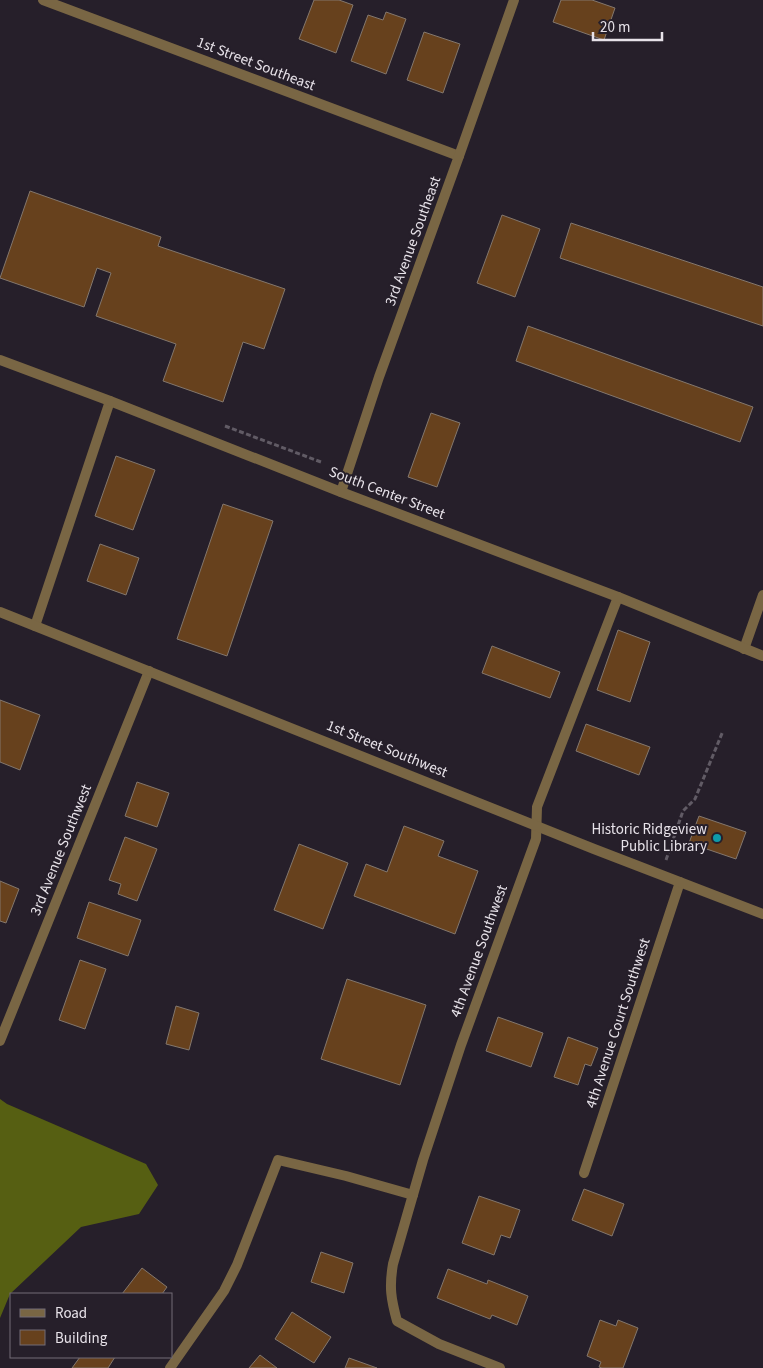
<svg xmlns="http://www.w3.org/2000/svg" width="763" height="1368" font-family="'Source Sans 3',sans-serif">
<rect width="100%" height="100%" fill="#261f2a"/>
<polygon fill="#565f12" points="0,1099 7,1104 146,1164 158,1185 139,1214 81,1227 10,1294 0,1318"/>
<g fill="#67411d" stroke="#83776d">
<polygon points="314,0 339,0 353,5 336,53 299,39"/>
<polygon points="561,0 592,0 615,8 604,40 553,22"/>
<polygon points="386,12 406,19 386,74 351,61 368,15 383,20"/>
<polygon points="424,32 460,44 443,93 407,80"/>
<polygon points="30,191 161,237 158,246 285,289 264,349 243,342 223,402 163,381 176,344 96,316 111,273 97,268 84,307 0,278"/>
<polygon points="502,215 540,229 515,297 477,283"/>
<polygon points="571,223 763,287 763,326 560,258"/>
<polygon points="528,326 753,407 740,442 516,361"/>
<polygon points="431,413 460,423 437,487 408,477"/>
<polygon points="116,456 155,470 133,530 95,516"/>
<polygon points="223,504 273,521 227,656 177,639"/>
<polygon points="100,544 139,558 126,595 87,581"/>
<polygon points="618,630 650,642 630,702 597,690"/>
<polygon points="492,646 560,672 550,698 482,673"/>
<polygon points="0,700 40,715 20,770 0,762"/>
<polygon points="586,724 650,747 639,775 576,751"/>
<polygon points="137,782 169,793 157,827 125,816"/>
<polygon points="699,816 746,832 736,859 689,843"/>
<polygon points="404,826 444,841 438,856 478,871 455,934 354,896 366,864 387,872"/>
<polygon points="125,837 157,849 137,901 118,894 121,884 109,880"/>
<polygon points="299,844 348,863 323,929 274,910"/>
<polygon points="0,881 19,889 6,923 0,921"/>
<polygon points="89,902 141,920 128,956 77,938"/>
<polygon points="80,960 106,969 85,1029 59,1020"/>
<polygon points="347,979 426,1005 400,1085 321,1059"/>
<polygon points="176,1006 199,1013 189,1050 166,1044"/>
<polygon points="498,1017 543,1033 531,1067 486,1051"/>
<polygon points="568,1037 598,1048 591,1066 585,1064 578,1085 554,1077"/>
<polygon points="584,1189 624,1204 612,1236 572,1220"/>
<polygon points="479,1196 520,1210 510,1238 501,1235 494,1255 462,1243"/>
<polygon points="321,1252 353,1263 344,1293 311,1282"/>
<polygon points="142,1268 167,1287 162,1294 122,1294"/>
<polygon points="448,1269 487,1284 488,1280 528,1296 517,1325 492,1315 490,1319 437,1298"/>
<polygon points="292,1312 331,1337 314,1363 275,1339"/>
<polygon points="600,1320 616,1326 618,1320 638,1328 623,1368 602,1368 599,1367 601,1362 587,1356"/>
<polygon points="260,1355 277,1368 249,1368"/>
<polygon points="80,1357 115,1357 108,1368 72,1368"/>
<polygon points="349,1358 377,1368 345,1368"/>
</g>
<g fill="none" stroke-linecap="round" stroke-linejoin="round">
<g stroke="#615b65" stroke-width="3" stroke-dasharray="5 2.5" stroke-linecap="butt">
<polyline points="225,426 321,462"/>
<polyline points="666,860 683,811 695,799 723,731"/>
</g>
<g stroke="#796644" stroke-width="10">
<polyline points="43,0 459,156"/>
<polyline points="341,492 379,377 459,156 514,0"/>
<polyline points="35,626 110,401"/>
<polyline points="744,649 763,595"/>
<polyline points="0,1041 149,671"/>
<polyline points="584,1173 680,882"/>
<polyline points="170,1368 224,1291 237,1265 278,1160 346,1176 413,1195"/>
<path d="M500 1368 439 1344 397 1321C391 1299 389 1287 393 1264L423 1160 461 1045 536 839 537 807 618 597"/>
</g>
<g stroke="#796644" stroke-width="10">
<polyline points="0,360 110,401 341,492 618,597 763,656"/>
<polyline points="0,612 594,849 763,914"/>
</g>
</g>
<circle fill="#0f9aa8" stroke="#261f2a" stroke-width="2" cx="717" cy="838" r="5"/>
<g text-anchor="middle" dominant-baseline="central" stroke-width="4" stroke-linejoin="round" paint-order="stroke">
<g font-size="15" fill="#e7e2e9" stroke="#261f2a">
<text transform="translate(256 64) rotate(21)">1st Street Southeast</text>
<text transform="translate(413 241) rotate(-70)">3rd Avenue Southeast</text>
<text transform="translate(387 493) rotate(21)">South Center Street</text>
<text transform="translate(387 749) rotate(22)">1st Street Southwest</text>
<text transform="translate(61 850) rotate(-68)">3rd Avenue Southwest</text>
<text transform="translate(479 951) rotate(-70)">4th Avenue Southwest</text>
<text transform="translate(618 1023) rotate(-72)">4th Avenue Court Southwest</text>
</g>
<g font-size="15" fill="#e7e2e9" stroke="#261f2a" text-anchor="end">
<text x="707" y="829">Historic Ridgeview<tspan x="707" dy="17">Public Library</tspan></text>
</g>
</g>
<rect x="10" y="1293" width="162" height="65" fill="#261f2a" stroke="#736d76"/>
<rect x="20" y="1309" width="25" height="8" fill="#796644" stroke="#736d76"/>
<text x="55" y="1318" font-size="15" fill="#e7e2e9">Road</text>
<rect x="20" y="1330" width="25" height="15" fill="#67411d" stroke="#736d76"/>
<text x="55" y="1343" font-size="15" fill="#e7e2e9">Building</text>
<path d="M593 32v8h69v-8" fill="none" stroke="#e7e2e9" stroke-width="2.5"/>
<text x="600" y="32" font-size="15" fill="#e7e2e9" stroke="#261f2a" stroke-width="4" paint-order="stroke">20 m</text>
</svg>
